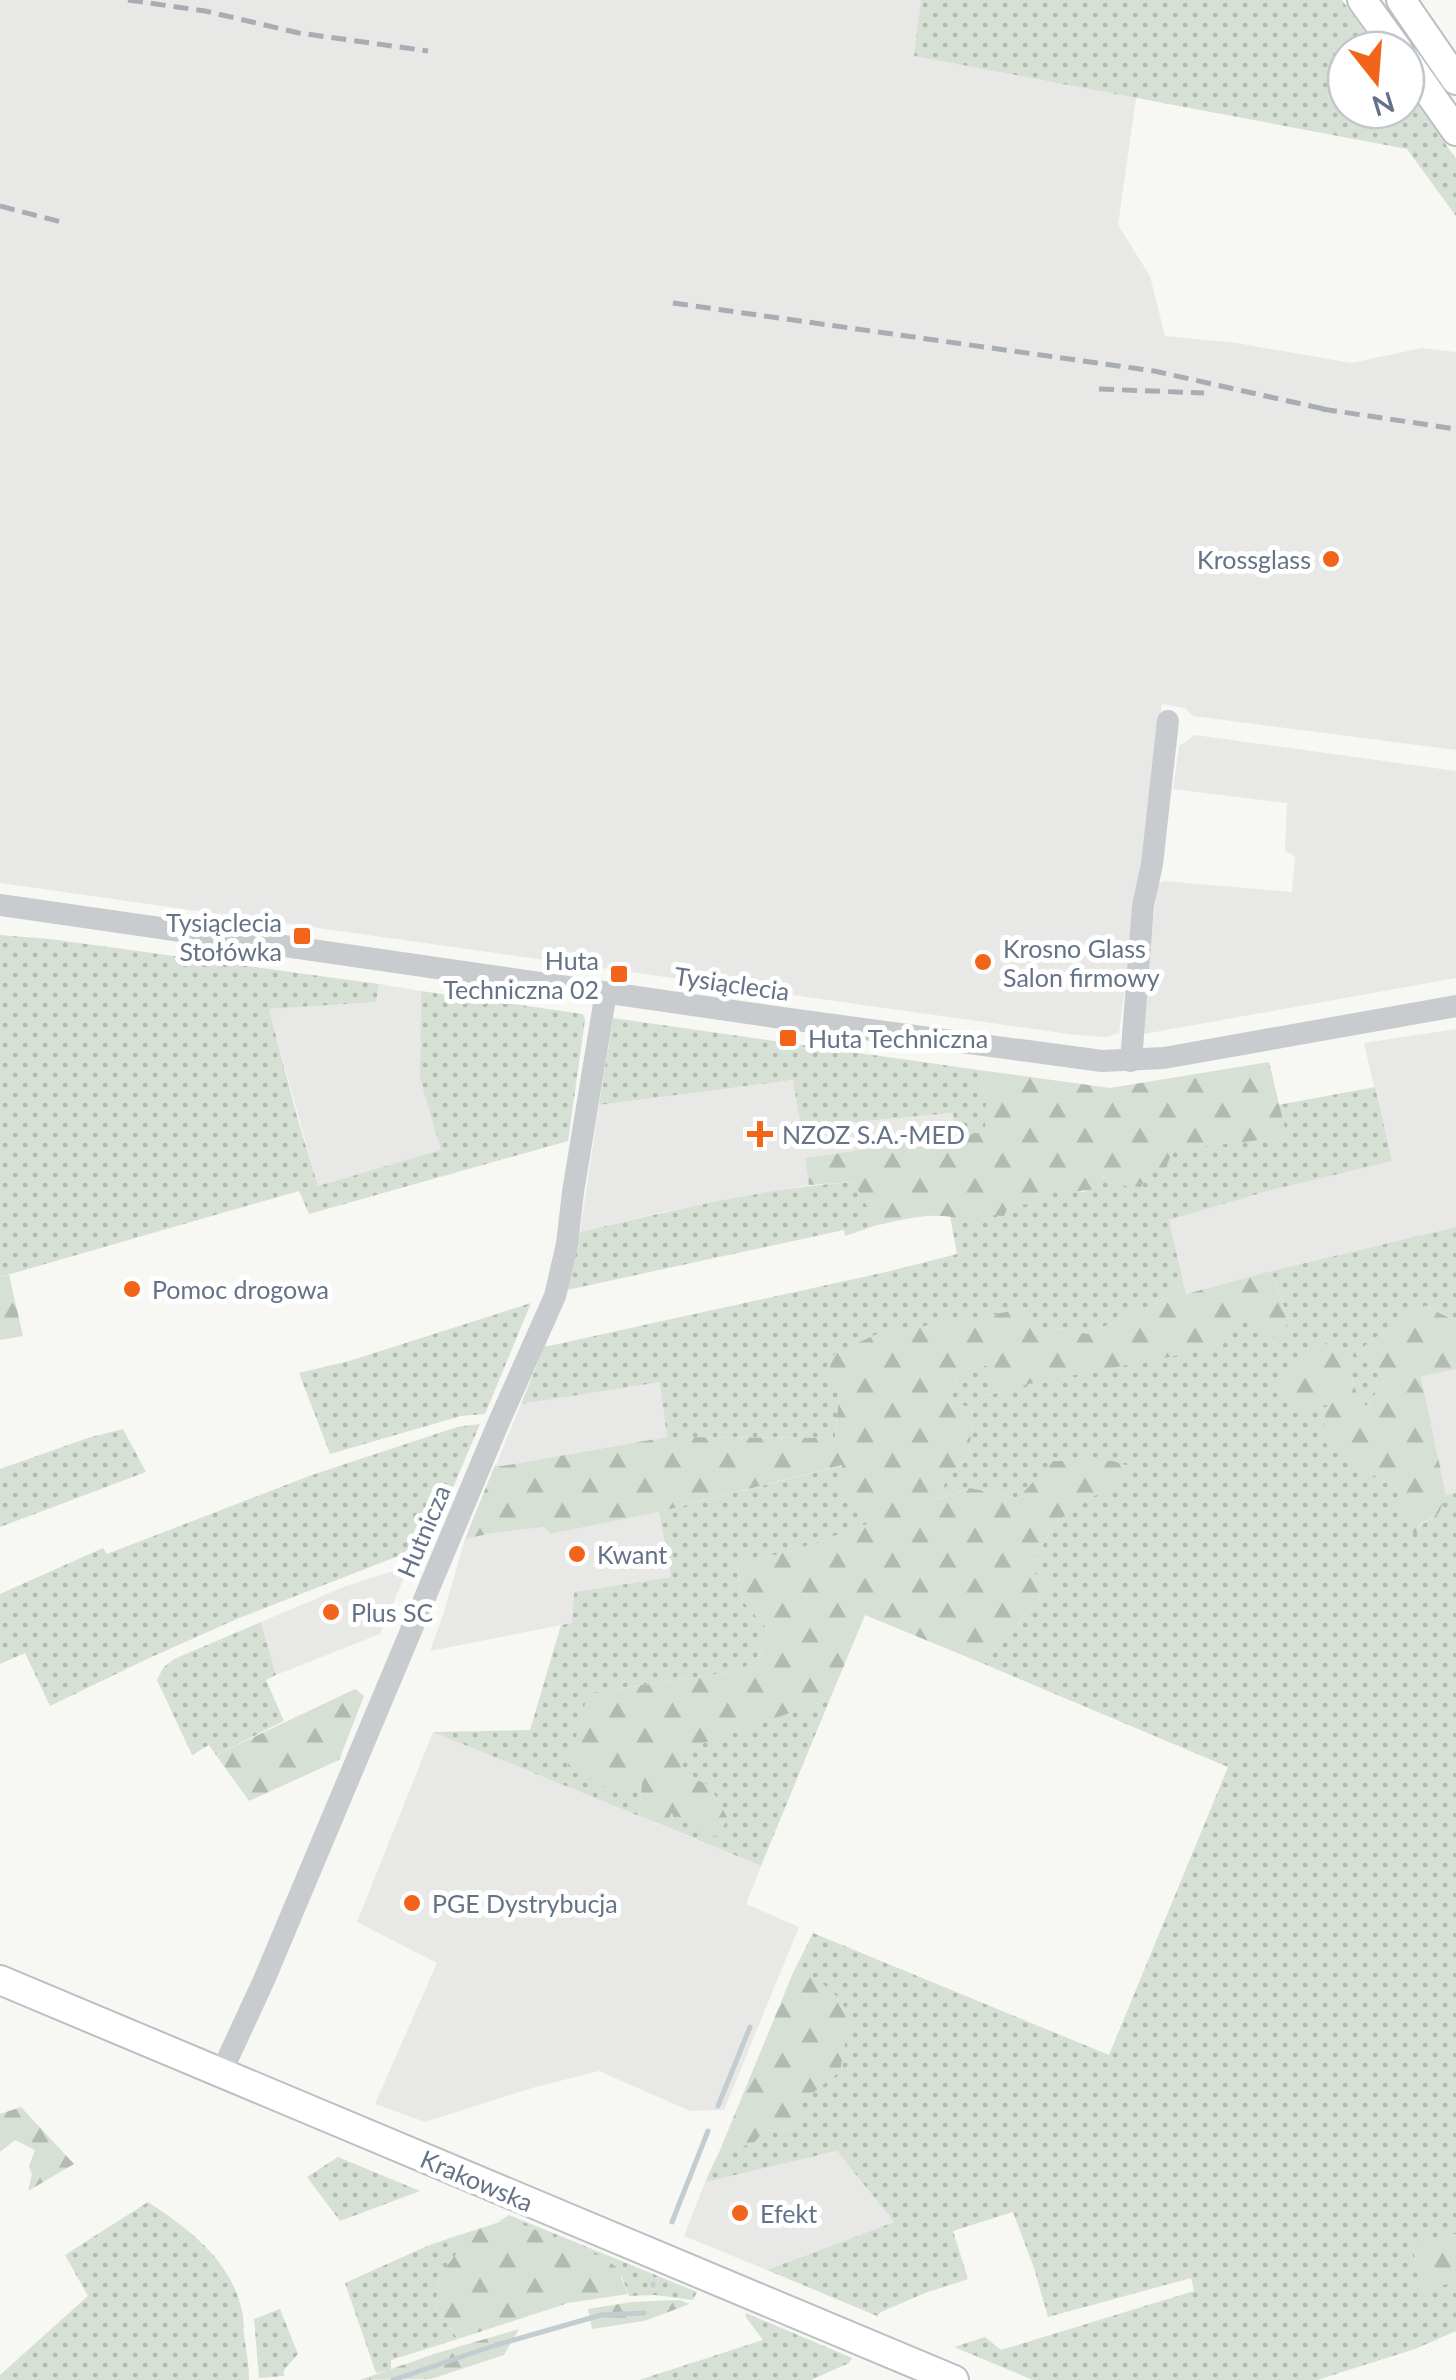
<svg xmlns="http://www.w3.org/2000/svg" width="1456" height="2380" font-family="Lato,sans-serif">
<defs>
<pattern id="grass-dots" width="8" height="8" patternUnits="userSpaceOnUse" patternTransform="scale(2.5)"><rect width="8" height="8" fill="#d7e0d4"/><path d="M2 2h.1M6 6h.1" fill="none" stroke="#b2bab2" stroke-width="1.8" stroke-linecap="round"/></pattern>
<pattern id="forest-firs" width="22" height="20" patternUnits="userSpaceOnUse" patternTransform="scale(2.5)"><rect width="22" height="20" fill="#d7e0d4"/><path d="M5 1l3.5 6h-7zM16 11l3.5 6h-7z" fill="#b2bab2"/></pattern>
</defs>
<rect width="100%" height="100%" fill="#f7f7f4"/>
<g fill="#e8e8e7">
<polygon points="0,0 921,0 915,56 1136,98 1118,225 1150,276 1165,336 1237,343 1351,363 1422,348 1456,352 1456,750 1193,716 1185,708 1162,704 1119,1033 1107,1037 1076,1035 0,883"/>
<polygon points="1195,735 1456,771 1456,978 1144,1034 1140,1020 1158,884 1164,881 1292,892 1295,856 1285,851 1287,803 1173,789 1179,746"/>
<polygon points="379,984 421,991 420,1079 442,1150 318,1187 269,1009 376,1002"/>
<polygon points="1456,1029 1456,1227 1271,1271 1186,1294 1168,1220 1268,1191 1391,1161 1364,1043"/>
<polygon points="794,1080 801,1127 954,1113 955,1137 806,1158 809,1185 663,1212 580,1232 599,1105"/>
<polygon points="1456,1369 1456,1493 1446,1495 1421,1375"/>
<polygon points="661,1381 667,1437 502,1466 496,1465 521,1404"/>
<polygon points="659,1512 671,1577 574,1592 572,1623 430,1651 444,1612 465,1539 492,1533 546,1527 550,1534"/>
<polygon points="409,1566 380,1634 276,1675 261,1622 346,1586"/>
<polygon points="433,1732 761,1866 746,1904 799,1927 724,2110 690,2111 599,2071 532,2088 425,2122 375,2104 437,1963 357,1922"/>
<polygon points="837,2151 894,2222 767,2270 684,2236 705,2182"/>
</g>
<g fill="url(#grass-dots)">
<polygon points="921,0 1342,0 1378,50 1346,50 1346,110 1406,110 1406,88 1456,159 1456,216 1407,149 914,56"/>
<polygon points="0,935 50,939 379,984 376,1002 269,1009 298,1120 318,1186 441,1150 420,1079 421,991 583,1014 585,1020 568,1141 309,1214 299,1191 0,1277"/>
<polygon points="613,1018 979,1070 986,1099 986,1132 955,1137 953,1113 801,1127 793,1080 599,1105"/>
<path d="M1375 1087 1392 1161 1268 1191 1169 1220 1183 1282 1168 1297 1088 1334 1061 1328 1033 1333 1024 1309 828 1373 839 1396 835 1438 667 1437 660 1382 521 1404 544 1347 886 1272 957 1254 950 1216C964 1219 978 1219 991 1213 997 1211 1001 1207 1007 1205 1026 1198 1036 1211 1049 1186L1083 1192 1092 1188 1109 1173 1150 1168 1164 1171 1173 1150 1286 1137 1278 1105Z"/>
<path d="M855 1182 877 1225 845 1236 844 1230 567 1290 580 1232C670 1211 762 1188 855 1182Z"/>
<polygon points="1456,1227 1456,1321 1425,1306 1372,1340 1356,1354 1385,1379 1366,1408 1356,1391 1345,1358 1309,1349 1277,1393 1327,1404 1350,1461 1398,1489 1416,1535 1419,1526 1439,1513 1446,1495 1456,1493 1456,2234 1412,2246 1424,2290 1456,2281 1456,2331 1415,2349 1317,2380 1033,2380 954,2347 985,2337 1001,2350 1194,2291 1191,2278 1048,2317 1034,2268 1013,2212 953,2231 968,2279 925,2293 881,2312 877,2316 767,2270 894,2222 837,2151 705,2182 720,2150 752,2144 764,2131 793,2129 802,2101 840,2071 804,1970 793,1973 813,1933 1109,2055 1228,1767 984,1664 1050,1585 1029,1569 1056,1522 1135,1468 1018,1498 970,1488 936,1500 950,1473 969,1458 973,1407 950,1404 959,1371 996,1363 986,1396 1247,1318 1289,1320 1271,1271"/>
<polygon points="531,1303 485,1414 461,1416 330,1454 299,1373 349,1361"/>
<polygon points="480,1424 429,1544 239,1618 147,1659 50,1706 25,1653 0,1664 0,1594 103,1548 107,1554 312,1475 457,1427"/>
<polygon points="123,1429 146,1472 0,1527 0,1469 88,1438"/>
<polygon points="843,1465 879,1520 798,1549 738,1565 742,1600 767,1629 759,1657 739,1671 588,1693 642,1783 639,1816 433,1732 530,1730 561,1625 572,1623 574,1592 671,1577 659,1512"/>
<polygon points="261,1622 276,1675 266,1680 284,1721 216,1755 209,1745 192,1755 157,1680 163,1668 174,1659"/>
<polygon points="830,1699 761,1866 667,1827 670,1813 710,1786 683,1773 677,1752"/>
<polygon points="338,2157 420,2191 340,2221 307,2177"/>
<path d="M148 2202C189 2229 231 2260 242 2311 244 2318 243 2326 244 2334 246 2350 249 2364 249 2380H0V2375L88 2296 65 2255Z"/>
<polygon points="509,2215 697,2292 693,2300 655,2295 629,2296 622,2277 509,2219 498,2222"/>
<polygon points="453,2237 461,2248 440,2276 435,2307 458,2339 391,2360 391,2370 376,2373 345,2283 427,2246"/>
<polygon points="280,2309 298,2354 284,2370 284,2376 259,2378 254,2319"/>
<polygon points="746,2313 852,2358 849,2363 811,2380 639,2380 763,2340 745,2316"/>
</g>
<g fill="url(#forest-firs)">
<path d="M1269 1062 1287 1137 1173 1150 1164 1172 1150 1168 1141 1187 1114 1185 1108 1174 1103 1178V1188L1064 1193 1049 1186C1039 1206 1030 1205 1009 1204L1004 1216 988 1215 975 1226C954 1212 925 1215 901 1220 893 1221 886 1224 877 1225L854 1182 809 1185 805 1158 985 1132 986 1099 979 1070 1110 1088Z"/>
<polygon points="1271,1271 1289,1320 1279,1340 1247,1318 1221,1347 1033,1383 985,1396 995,1364 959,1371 950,1404 973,1407 969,1458 950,1473 937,1500 970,1488 1018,1498 1053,1461 1113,1461 1136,1468 1056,1522 1029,1569 1050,1585 984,1664 865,1615 830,1699 678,1752 683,1773 710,1786 728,1819 716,1837 671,1813 667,1827 639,1816 642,1783 612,1791 568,1766 588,1693 739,1671 759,1657 767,1629 742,1600 738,1565 798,1549 878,1520 842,1501 842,1465 659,1512 550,1534 545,1527 492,1533 465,1539 495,1465 502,1466 667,1437 835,1438 839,1396 828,1373 834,1354 877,1334 1024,1309 1033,1333 1061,1328 1088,1334 1168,1297 1183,1282 1186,1294"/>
<polygon points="9,1275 23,1336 0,1340 0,1277"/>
<polygon points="1425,1306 1456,1321 1456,1369 1421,1376 1446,1495 1439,1513 1419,1525 1416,1536 1397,1511 1398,1489 1350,1461 1321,1440 1327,1405 1294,1411 1276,1393 1309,1349 1322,1341 1345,1358 1356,1391 1367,1407 1385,1379 1355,1354 1372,1340"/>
<polygon points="355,1689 364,1696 339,1760 249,1801 216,1755"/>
<path d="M804 1970C858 2009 851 2009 840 2071L803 2101 793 2129 764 2131 753 2144 720 2150 793 1973Z"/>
<polygon points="21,2107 74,2164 28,2191 32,2174 29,2166 35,2150 15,2140 0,2152 0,2114"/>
<polygon points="509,2219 606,2259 617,2268 628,2294 568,2303 458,2339 435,2307 440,2276 460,2248 453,2237"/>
<polygon points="1456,2234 1456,2281 1424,2291 1412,2245"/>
<polygon points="679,2300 690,2304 644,2321 592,2329 588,2309 632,2302"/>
<polygon points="519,2329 504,2355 431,2379 360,2380 437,2353"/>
</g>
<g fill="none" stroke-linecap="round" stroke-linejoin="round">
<g stroke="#c2cdd2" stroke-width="5">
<polyline points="718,2106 750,2027"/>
<polyline points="672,2222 708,2131"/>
<polyline points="653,2285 653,2284"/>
<polyline points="393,2380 496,2345 601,2315 644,2313"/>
</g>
<g stroke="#bbbec2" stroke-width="32">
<g id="major">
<polyline points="1362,0 1398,50"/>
<polyline points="1401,0 1456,80"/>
<polyline points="1406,60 1456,131"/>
<polyline points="0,1980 954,2380"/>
</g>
</g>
<g stroke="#c9cccf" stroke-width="22">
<polyline points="0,905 789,1019 1102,1061 1164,1058 1456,1006"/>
<polyline points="1131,1061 1143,906 1152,864 1168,721"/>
<polyline points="222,2071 264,1980 498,1424 555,1296 567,1244 573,1192 606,992"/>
</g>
<use href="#major" stroke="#fff" stroke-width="28"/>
<g stroke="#a8adb3" stroke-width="5" stroke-dasharray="15 8" stroke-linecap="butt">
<polyline points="128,0 205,11 299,33 428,51"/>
<polyline points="0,206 65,223"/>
<polyline points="673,303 1154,371 1333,411"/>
<polyline points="1099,389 1204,393"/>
<polyline points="1322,409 1456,429"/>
</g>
</g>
<g fill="#f16419" stroke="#fff" stroke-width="4">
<circle cx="1331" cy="559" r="10"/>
<rect x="292" y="926" width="20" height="20" rx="5"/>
<circle cx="983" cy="962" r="10"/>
<rect x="609" y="964" width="20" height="20" rx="5"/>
<rect x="778" y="1028" width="20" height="20" rx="5"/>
<path d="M755 1119h10v10h10v10h-10v10h-10v-10h-10v-10h10z"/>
<circle cx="132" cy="1289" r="10"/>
<circle cx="577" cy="1554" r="10"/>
<circle cx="331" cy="1612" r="10"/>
<circle cx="412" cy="1903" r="10"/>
<circle cx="740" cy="2213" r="10"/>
</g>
<g text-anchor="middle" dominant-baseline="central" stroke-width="10" stroke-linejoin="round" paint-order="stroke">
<g font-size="25" fill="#647387" stroke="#fff" text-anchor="start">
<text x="1311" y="559" text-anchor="end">Krossglass</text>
<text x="282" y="922" text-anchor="end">Tysiąclecia<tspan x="282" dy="29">Stołówka</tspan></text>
<text x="1003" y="948">Krosno Glass<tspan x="1003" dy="29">Salon firmowy</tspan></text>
<text x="599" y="960" text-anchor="end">Huta<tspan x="599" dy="29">Techniczna 02</tspan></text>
<text x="808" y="1038">Huta Techniczna</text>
<text x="782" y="1134">NZOZ S.A.-MED</text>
<text x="152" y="1289">Pomoc drogowa</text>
<text x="597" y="1554">Kwant</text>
<text x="351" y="1612">Plus SC</text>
<text x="432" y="1903">PGE Dystrybucja</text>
<text x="760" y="2213">Efekt</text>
</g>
<g font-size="25" fill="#647387" stroke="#fff">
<text transform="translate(732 983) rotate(8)">Tysiąclecia</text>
<text transform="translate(423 1531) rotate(-67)">Hutnicza</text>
<text transform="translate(477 2180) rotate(23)">Krakowska</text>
</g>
</g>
<g transform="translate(1376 80) rotate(163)"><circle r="48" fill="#ffffff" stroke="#c1c7cf" stroke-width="2.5"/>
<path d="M0-8L18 38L0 25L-18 38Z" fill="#f16419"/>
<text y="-15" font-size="28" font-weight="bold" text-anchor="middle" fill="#647387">N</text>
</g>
</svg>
